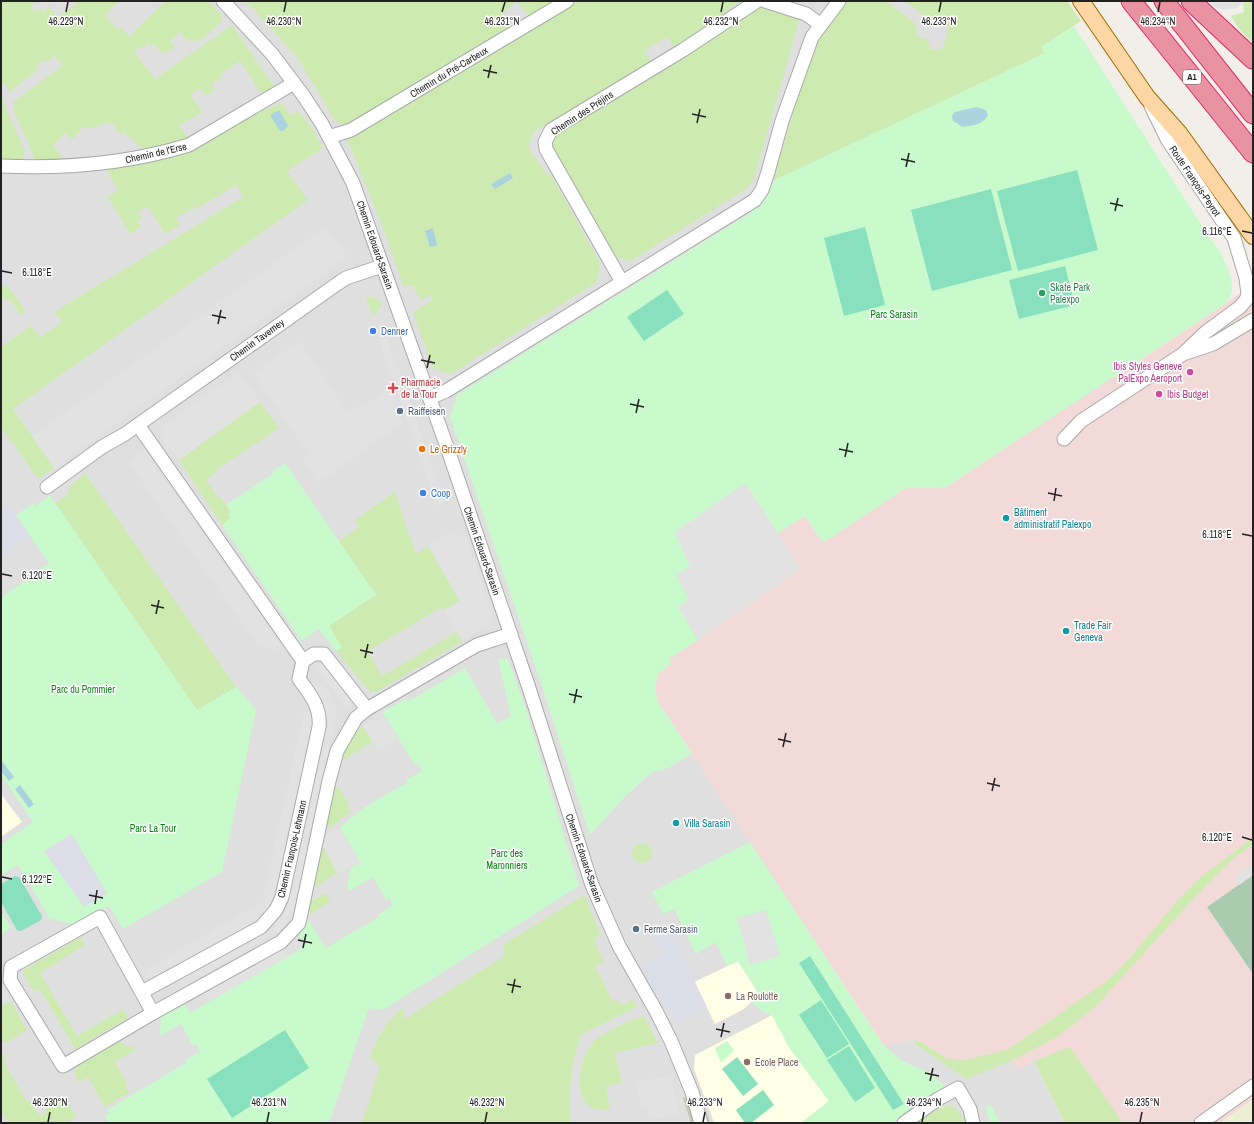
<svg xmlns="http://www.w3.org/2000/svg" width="1254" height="1124" font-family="'Archivo Narrow',sans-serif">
<rect width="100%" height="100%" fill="#f2efe9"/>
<polygon fill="#e0dfdf" points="1,1 1059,1 1041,47 1045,53 773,181 764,201 744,217 638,283 543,689 590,834 626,795 652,772 668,768 692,753 884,1046 915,1039 1007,1050 1017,1069 1034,1061 1065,1123 1,1123"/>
<polygon fill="#f2dad9" points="1253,283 1253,875 1207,907 1253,974 1253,1099 1221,1123 1123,1123 1070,1048 1017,1069 1007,1051 965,1060 948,1059 915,1039 884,1046 673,725 658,702 655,688 658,674 671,663 669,660 745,483 778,533 805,516 822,541 826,541 906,488 946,487 1225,304"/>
<g fill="#ffffe5">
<polygon points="1,794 22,822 1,837"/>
<polygon points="738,961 757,991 751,1002 744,1009 715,1024 694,982"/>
<polygon points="772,1015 789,1047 829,1101 801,1123 714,1123 694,1069 695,1055"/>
</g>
<polygon fill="#c7c7b4" points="700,1095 710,1123 691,1123 683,1098"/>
<polygon fill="#eef0d5" points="1253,1099 1253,1123 1221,1123 1221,1122"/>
<g fill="#cdebb0">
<path d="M1 1H32L35 4 31 6 35 12 40 8 44 12 49 7 57 17 77 4 75 1H119L105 15 118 30 121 27 129 36 166 1H208L222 16V21C214 28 198 48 187 39 184 37 182 34 180 32L170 41 175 47 162 54 154 44 152 46 149 43 142 48 140 46 134 52 155 79 232 25 275 88 263 96 240 61 221 74 222 77 212 84 215 89 206 96 200 88 191 95 202 112 179 126 190 140 144 151 124 132 121 135 112 123 97 125V128L82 127 73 140 65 133 53 145 62 157 58 162H36L13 108V102L62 66 55 56 47 62 45 60 36 66 39 69 9 92 5 84 1 85Z"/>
<polygon points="246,1 559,1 530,18 517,1 501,14 512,28 347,125 341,124 334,119 297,57"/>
<polygon points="579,1 740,1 687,40 674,48 667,37 644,51 651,62 534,131 528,147 546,174 552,177 600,263 597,282 451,374 433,368 413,312 433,300 430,295 421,301 413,286 403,285 382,225 347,139 439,86"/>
<polygon points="844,1 885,1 915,23 918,36 928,40 931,50 941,49 945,43 948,28 942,19 927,18 905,1 1067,1 1081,21 1041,47 1045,53 773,181 800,89 820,35"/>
<polygon points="1246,1 1253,1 1253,43 1239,29 1231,16 1244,12 1243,4"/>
<polygon points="759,5 792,14 799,20 759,162 752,182 746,189 631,261 616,257 552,149 556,133"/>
<polygon points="1,96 25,152 22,159 17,161 1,160"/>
<polygon points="282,103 290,115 298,111 313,130 323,148 287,171 308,200 13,409 54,468 38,479 1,427 1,347 31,326 40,337 62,322 54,312 243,197 236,185 198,208 197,206 176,218 180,225 165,234 148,206 138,212 142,218 137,221 141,227 130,234 108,197 118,190 105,167 181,155 208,143 252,115"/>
<polygon points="6,284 26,311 21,315 9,299 5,301 3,297 1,298 1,288"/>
<polygon points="373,297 383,303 373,317 366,298"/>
<polygon points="260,402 279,428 217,469 218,471 206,480 218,497 220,496 231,512 231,518 222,525 179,460"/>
<polygon points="85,473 236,687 197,710 55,503 67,495 71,485"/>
<polygon points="395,492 416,554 428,546 460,601 444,610 442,607 368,651 382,676 457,632 462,641 378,691 370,692 336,651 341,647 329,626 376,595 339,541 359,527 355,520"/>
<polygon points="363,726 372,742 343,760 342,758 351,737"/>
<path d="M338 786 349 804 347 806 351 812C342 817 337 823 328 828L326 826 334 788Z"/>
<polygon points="1251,839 1253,844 1232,859 1183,910 1096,1006 1057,1037 1015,1059 966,1079 915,1044 915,1039 948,1059 965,1060 1007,1050 1103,984 1124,965 1177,901 1202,876"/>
<circle cx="642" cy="853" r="10"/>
<polygon points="323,846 337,873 316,887 314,884"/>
<polygon points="325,893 331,902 306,916 310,902"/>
<path d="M584 895 601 935 594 938 604 962 595 966 613 1002 618 1000 621 1005 633 999 637 1007 582 1034C571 1063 567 1092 571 1123H362L380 1067 370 1057C378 1037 386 1020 403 1008L404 1019 503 957 504 944Z"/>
<polygon points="81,937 85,945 40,973 77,1036 123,1009 128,1018 75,1049 40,989 34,992 22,971"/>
<polygon points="11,1001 27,1030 6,1043 4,1041 1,1042 1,1006"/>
<path d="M643 1015 658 1043 615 1053 622 1083 606 1086 610 1110C602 1110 595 1110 589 1106 572 1093 581 1054 594 1041 603 1032 631 1021 643 1015Z"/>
<path d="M119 1041 129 1047 133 1046 135 1050 115 1062 128 1085 125 1086 129 1093 105 1107 88 1077 79 1082C76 1078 74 1075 75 1071 77 1060 109 1047 119 1041Z"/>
<polygon points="1070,1047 1123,1123 1065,1123 1034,1061"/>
<polygon points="1,1051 6,1060 4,1062 27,1102 30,1101 39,1116 46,1112 45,1109 65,1098 76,1117 66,1123 9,1123 1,1110"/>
<path d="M944 1105C956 1106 961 1111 964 1123H917Z"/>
</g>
<polygon fill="#aacbaf" points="1253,875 1253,974 1207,907"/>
<g fill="#c8facc">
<path d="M1074 26 1211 240C1221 249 1233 276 1232 290 1232 295 1229 299 1225 304L946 487 906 488 826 541H822L805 516 778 533 745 483 675 532 690 566 689 600 678 607 698 640 669 659 671 663 658 674 655 688 658 702 692 753 668 768 652 772 626 795 590 835 543 689 450 417 457 395 744 217 764 201 773 181 1045 53 1041 47Z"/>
<polygon points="285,463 376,595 329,626 342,648 336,651 319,629 302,641 222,525 231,518 228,514 231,511 226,505 273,474 272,472"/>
<polygon points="50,495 197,710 236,687 256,710 222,872 123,929 109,906 75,925 52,919 50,920 18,865 1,875 1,844 33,822 1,775 1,598 49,563 15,516 33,503 35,506"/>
<path d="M498 659H508L527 712 579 886 383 1010 369 1008 329 1123H108L105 1116 109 1114 107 1110 186 1063 185 1060 200 1052 196 1044 193 1046 181 1024 160 1036 161 1017 184 1004 190 1013 304 947 299 932 304 922 308 920 326 948 379 917 378 915 393 905 389 898 386 900 373 877 349 891 347 888 351 868 360 862 340 828C359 808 384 796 408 782L407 779 422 771 418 764 415 765 382 712 407 698 409 701 465 668 497 723 511 716Z"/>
<polygon points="750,842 884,1046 903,1061 929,1073 943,1084 943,1087 893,1123 801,1123 829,1101 789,1047 772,1015 763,1012 751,1002 757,990 738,961 727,966 716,942 696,954 674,909 663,914 652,892"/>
<polygon points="1,911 11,928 1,934"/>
<polygon points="727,1041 734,1050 721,1063 715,1048"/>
<polygon points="991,1105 1000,1123 990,1123 986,1107"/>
</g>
<g fill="#88e0be">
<polygon points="1077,170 1098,250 1018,271 997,191"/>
<polygon points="991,189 1012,270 932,291 911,210"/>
<polygon points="865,227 885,305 844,316 824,238"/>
<polygon points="1065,266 1075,305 1019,319 1009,280"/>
<polygon points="667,290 684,314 644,341 627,317"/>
<polygon points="15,876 19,877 42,916 41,920 21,931 17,930 1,902 1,884"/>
<polygon points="810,956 904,1104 893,1110 799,963"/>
<polygon points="821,1000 849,1044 827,1058 799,1015"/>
<polygon points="285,1030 309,1068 232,1118 207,1079"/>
<polygon points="849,1046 875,1088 855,1102 827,1060"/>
<polygon points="737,1057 758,1084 743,1096 722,1069"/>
<polygon points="763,1090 774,1105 751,1123 745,1123 736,1110"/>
</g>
<g fill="#e2e2e2">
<polygon points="1208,1 1246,1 1236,8 1224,10 1216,8"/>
<polygon points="326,227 348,257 54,468 32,436"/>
<polygon points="383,327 445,501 438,509 377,335"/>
<polygon points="299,341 349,413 363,403 365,405 382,394 381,392 390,386 401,424 318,483 303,461 310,455 253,374"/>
<polygon points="239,372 260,402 179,460 160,435 162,427"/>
<polygon points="144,451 279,642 276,651 259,646 128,462"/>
<polygon points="745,483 801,569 698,640 678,606 689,600 676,575 690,566 675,532"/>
<polygon points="456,531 458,537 465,534 491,609 491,619 487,626 462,641 444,610 460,601 428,546 443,536"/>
<polygon points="326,664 356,705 345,705 313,665"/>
<polygon points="323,685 333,700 336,710 336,718 294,912 285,927 182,988 179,976 162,986 142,972 263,901 303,714 312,711 301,693 311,686"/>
<polygon points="385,716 399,738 378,751 363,726 374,719 376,722"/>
<polygon points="340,828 361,863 337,873 323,846 325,836"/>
<polygon points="1253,863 1253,875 1239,885 1234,877"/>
<polygon points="766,910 780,956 750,965 737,918"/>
<polygon points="283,946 289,956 208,1002 203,992"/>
<polygon points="1,985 11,1001 1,1006"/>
<polygon points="669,1076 678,1103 679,1115 650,1119 649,1109 640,1104 636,1082"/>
</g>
<g fill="#dddde8">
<polygon points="1,263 11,280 1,288"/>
<polygon points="10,506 32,539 29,541 27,537 1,556 1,512"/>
<polygon points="72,834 107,894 84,907 44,851"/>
<polygon points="670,930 707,1007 676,1023 640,965 663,955 653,938"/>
</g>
<g fill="#aad3df">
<path d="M976 107 986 110 988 115C983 125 973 125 963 127L953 121 952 116 955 112Z"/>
<polygon points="279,110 288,126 283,131 280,131 270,115"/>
<polygon points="510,173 513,178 495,189 491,184"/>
<polygon points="433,228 437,245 430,247 425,231"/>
<polygon points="1,760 14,777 9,781 1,771"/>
<polygon points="20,785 34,804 29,808 15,789"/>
</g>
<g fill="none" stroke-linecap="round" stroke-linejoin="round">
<g stroke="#a9a9a9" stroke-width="15">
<g id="minor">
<polyline points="223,1 272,54 303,95 322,124 353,183 447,447 529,688 592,885 619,946 656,1011 671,1041 692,1092 701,1123"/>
<polyline points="765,1 806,14 821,25"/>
<polyline points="329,137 351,130 567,1"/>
<path d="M1 166C65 169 127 164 189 145L294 83"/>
<polyline points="622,282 546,149 545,142 551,130 683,50 757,1"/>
<polyline points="1186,353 1213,344 1253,320"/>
<polyline points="430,398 446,391 755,200 762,190 768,172 782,121 812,37 839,1"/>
<polyline points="138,425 303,661"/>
<polyline points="1064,439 1081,421 1183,354 1206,332 1240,307 1246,300 1248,294 1246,278 1234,238 1167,139 1151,106"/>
<polyline points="47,487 102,447 125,434 337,284 346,278 382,266"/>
<path d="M142 992 261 927 276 910 282 897 319 727C321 707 310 694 299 679L303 661 314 654H324L367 709"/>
<polyline points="153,1013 100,917 11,967 10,980 63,1066 153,1013 281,942 299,923 329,781 337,751 356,718 367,709 477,645 511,634"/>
<polyline points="904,1123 938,1099 958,1088 970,1109 973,1123"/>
<polyline points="1201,1123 1253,1086"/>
</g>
</g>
<g stroke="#a06b00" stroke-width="18">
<polyline id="major" points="1081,1 1147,97 1179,133 1253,236"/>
</g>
<g stroke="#dc2a67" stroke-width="21">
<g id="highway">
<polyline points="1131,1 1253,153"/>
<polyline points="1164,1 1253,114"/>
<polyline points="1191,1 1253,59"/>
</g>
</g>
<use href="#minor" stroke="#fff" stroke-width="13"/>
<use href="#major" stroke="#fcd6a4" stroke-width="16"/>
<use href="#highway" stroke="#e892a2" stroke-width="19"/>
</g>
<path fill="none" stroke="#222" stroke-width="1.5" d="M66 12 68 2M284 12 286 2M502 12 505 2M721 12 723 2M939 12 941 2M1158 12 1160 2M483 70 497 73M488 78 491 65M692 114 706 117M697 123 700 109M901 159 915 162M906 167 909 153M1110 203 1123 206M1115 211 1118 198M1242 231 1252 233M2 271 12 273M212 315 226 318M218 324 221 310M421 360 435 363M427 368 430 355M630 404 644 407M636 413 639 399M839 449 853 452M845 457 848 443M1048 493 1062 496M1054 501 1056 488M1242 534 1252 536M2 574 12 576M151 605 164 608M156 614 159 600M360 650 373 653M365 658 368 644M569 694 582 697M574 703 577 689M778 739 791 742M783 747 786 733M987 783 1000 786M992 791 995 778M1242 837 1252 840M2 877 12 879M89 895 103 898M95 904 97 890M298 940 312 943M303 948 306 934M507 984 521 987M512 993 515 979M716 1029 730 1032M721 1037 724 1023M925 1073 939 1076M930 1081 933 1068M48 1122 50 1112M267 1122 269 1112M485 1122 487 1112M703 1122 705 1112M922 1122 924 1112M1140 1122 1142 1112"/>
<circle fill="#2e9e5b" stroke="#fff" stroke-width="1.5" cx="1042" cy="293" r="4"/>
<g fill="#3f7fe0" stroke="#fff" stroke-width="1.5">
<circle cx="373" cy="331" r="4"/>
<circle cx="423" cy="493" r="4"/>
</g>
<g fill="#d1479c" stroke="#fff" stroke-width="1.5">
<circle cx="1190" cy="372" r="4"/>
<circle cx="1159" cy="394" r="4"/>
</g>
<path fill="#e0444e" stroke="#fff" stroke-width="1.5" d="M391 382h4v4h4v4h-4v4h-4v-4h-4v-4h4z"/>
<g fill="#5c6f8a" stroke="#fff" stroke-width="1.5">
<circle cx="400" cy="411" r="4"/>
<circle cx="636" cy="929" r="4"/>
</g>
<circle fill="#e8710a" stroke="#fff" stroke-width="1.5" cx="422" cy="449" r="4"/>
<g fill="#0f9aa8" stroke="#fff" stroke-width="1.5">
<circle cx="1006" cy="518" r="4"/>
<circle cx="1066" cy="631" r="4"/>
<circle cx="676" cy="823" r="4"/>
</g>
<g fill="#8d6e63" stroke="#fff" stroke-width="1.5">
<circle cx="728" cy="996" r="4"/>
<circle cx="747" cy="1062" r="4"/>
</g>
<g text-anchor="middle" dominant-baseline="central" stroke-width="3" stroke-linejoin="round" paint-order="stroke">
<rect fill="#fff" stroke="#646464" stroke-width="1" x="1183" y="70" width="18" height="14" rx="3"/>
<g font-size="9" font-weight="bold" fill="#222">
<text x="1192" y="77">A1</text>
</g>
<g font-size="10" fill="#222" stroke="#fff">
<text transform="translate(449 72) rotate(-31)">Chemin du Pré-Carbeux</text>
<text transform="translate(582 113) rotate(-33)">Chemin des Préjins</text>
<text transform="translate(156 153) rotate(-13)">Chemin de l'Erse</text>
<text transform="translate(1195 181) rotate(56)">Route François-Peyrot</text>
<text transform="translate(375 245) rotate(71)">Chemin Edouard-Sarasin</text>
<text transform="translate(257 340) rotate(-36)">Chemin Taverney</text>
<text transform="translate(482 551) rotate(71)">Chemin Edouard-Sarasin</text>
<text transform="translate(292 849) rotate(-77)">Chemin François-Lehmann</text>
<text transform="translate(584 858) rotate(71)">Chemin Edouard-Sarasin</text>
</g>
<g font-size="10" fill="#27864d" stroke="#fff" text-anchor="start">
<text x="1050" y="287">Skate Park<tspan x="1050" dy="12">Palexpo</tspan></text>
</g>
<g font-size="10" fill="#0c8416" stroke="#fff">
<text x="894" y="314">Parc Sarasin</text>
<text x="83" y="689">Parc du Pommier</text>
<text x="153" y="828">Parc La Tour</text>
<text x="507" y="853">Parc des<tspan x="507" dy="12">Maronniers</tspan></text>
</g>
<g font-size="10" fill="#366cbe" stroke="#fff" text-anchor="start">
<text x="381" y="331">Denner</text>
<text x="431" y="493">Coop</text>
</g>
<g font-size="10" fill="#b23c85" stroke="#fff" text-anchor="end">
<text x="1182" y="366">Ibis Styles Geneve<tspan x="1182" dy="12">PalExpo Aeroport</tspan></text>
<text x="1167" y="394" text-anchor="start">Ibis Budget</text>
</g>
<g font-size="10" fill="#be3a42" stroke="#fff" text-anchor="start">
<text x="401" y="382">Pharmacie<tspan x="401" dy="12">de la Tour</tspan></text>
</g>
<g font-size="10" fill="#4e5e75" stroke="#fff" text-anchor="start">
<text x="408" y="411">Raiffeisen</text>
<text x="644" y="929">Ferme Sarasin</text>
</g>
<g font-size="10" fill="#c56008" stroke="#fff" text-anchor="start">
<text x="430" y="449">Le Grizzly</text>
</g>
<g font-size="10" fill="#0d838f" stroke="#fff" text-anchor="start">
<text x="1014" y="512">Bâtiment<tspan x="1014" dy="12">administratif Palexpo</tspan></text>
<text x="1074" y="625">Trade Fair<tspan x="1074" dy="12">Geneva</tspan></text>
<text x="684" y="823">Villa Sarasin</text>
</g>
<g font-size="10" fill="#785e54" stroke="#fff" text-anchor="start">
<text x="736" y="996">La Roulotte</text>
<text x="755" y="1062">Ecole Place</text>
</g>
</g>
<g font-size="10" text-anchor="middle" fill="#222" stroke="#fff" stroke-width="3" stroke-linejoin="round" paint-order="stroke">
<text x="66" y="25">46.229°N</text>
<text x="284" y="25">46.230°N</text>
<text x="502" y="25">46.231°N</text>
<text x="721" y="25">46.232°N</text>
<text x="939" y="25">46.233°N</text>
<text x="1158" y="25">46.234°N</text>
<text x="1217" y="235">6.116°E</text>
<text x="37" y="276">6.118°E</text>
<text x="1217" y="538">6.118°E</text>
<text x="37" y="579">6.120°E</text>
<text x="1217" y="841">6.120°E</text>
<text x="37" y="883">6.122°E</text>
<text x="50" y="1106">46.230°N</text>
<text x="269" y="1106">46.231°N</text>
<text x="487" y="1106">46.232°N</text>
<text x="705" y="1106">46.233°N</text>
<text x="924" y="1106">46.234°N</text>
<text x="1142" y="1106">46.235°N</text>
</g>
<rect width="1254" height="1124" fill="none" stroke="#222222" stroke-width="4"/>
</svg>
